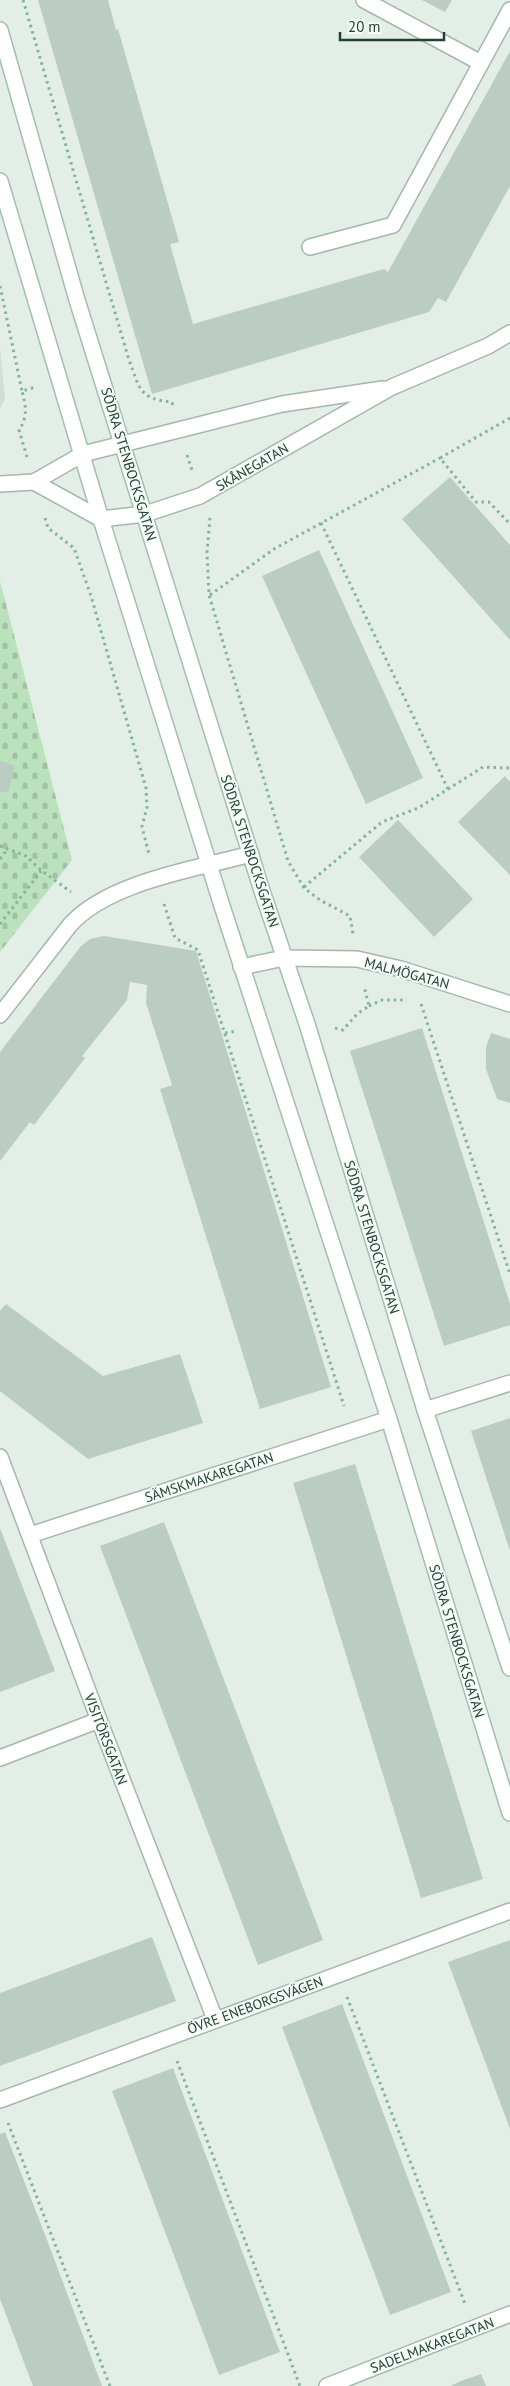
<svg xmlns="http://www.w3.org/2000/svg" width="510" height="2386" font-family="'PT Sans',sans-serif">
<defs>
<pattern id="cemetery-stones" width="16" height="16" patternUnits="userSpaceOnUse" patternTransform="scale(1.25)"><rect width="16" height="16" fill="#bbe1bd"/><path d="M2 7V4a2 2 0 0 1 4 0v3zM10 15v-3a2 2 0 0 1 4 0v3z" fill="#a0c2a3"/></pattern>
</defs>
<rect width="100%" height="100%" fill="#e3eee7"/>
<polygon fill="#d1ded6" points="0,348 5,399 0,409"/>
<polygon fill="url(#cemetery-stones)" points="0,581 72,860 0,952"/>
<g fill="#bbccc2">
<polygon points="38,0 108,0 116,30 118,29 179,242 170,244 193,324 384,269 388,272 510,51 510,186 446,302 438,298 429,312 152,394"/>
<polygon points="422,0 452,0 445,12"/>
<polygon points="450,477 510,545 510,640 402,519"/>
<polygon points="319,550 423,778 366,804 262,576"/>
<polygon points="0,761 15,766 8,793 0,791"/>
<polygon points="505,776 510,782 510,875 458,822"/>
<polygon points="398,820 473,899 434,937 359,857"/>
<polygon points="104,936 196,951 331,1387 260,1409 160,1089 172,1085 146,1003 147,985 130,982 127,1000 82,1056 85,1058 34,1125 30,1122 0,1161 0,1052 81,946 90,939"/>
<polygon points="422,1028 510,1304 510,1325 444,1346 350,1051"/>
<polygon points="491,1033 510,1039 510,1103 497,1099 486,1069 486,1047"/>
<polygon points="6,1304 103,1376 180,1354 203,1423 88,1459 0,1391 0,1311"/>
<polygon points="510,1418 510,1551 471,1431"/>
<polygon points="355,1464 483,1879 421,1898 293,1483"/>
<polygon points="164,1522 323,1940 258,1965 100,1546"/>
<polygon points="0,1528 55,1671 0,1692"/>
<polygon points="152,1937 176,2001 0,2066 0,1993"/>
<polygon points="510,1940 510,2129 448,1962"/>
<polygon points="342,2004 451,2292 390,2315 282,2027"/>
<polygon points="173,2068 280,2352 219,2375 112,2091"/>
<polygon points="5,2132 44,2232 102,2386 33,2386 0,2299 0,2134"/>
<polygon points="481,2374 486,2386 450,2386 461,2381"/>
</g>
<g fill="none" stroke-linecap="round" stroke-linejoin="round">
<g stroke="#a5b7ad" stroke-width="18">
<g id="service">
<polyline points="364,0 481,63"/>
<polyline points="310,247 393,225 510,10"/>
</g>
</g>
<g stroke="#a5b7ad" stroke-width="18">
<g id="minor">
<polyline points="34,482 101,519 145,514 200,496 392,387 488,346 510,333"/>
<polyline points="0,484 34,482 83,454 282,404 383,389"/>
<polyline points="241,967 284,958 357,959 401,969 510,1004"/>
<path d="M0 1015 70 925C108 882 196 869 251 854"/>
<polyline points="425,1410 510,1383"/>
<polyline points="0,1457 99,1720 215,2019"/>
<polyline points="30,1535 389,1419"/>
<polyline points="0,1758 99,1720"/>
<polyline points="0,2100 510,1911"/>
<polyline points="327,2386 510,2314"/>
</g>
</g>
<g stroke="#a3beaf" stroke-width="18">
<g id="secondary">
<polyline points="0,30 77,300 262,891 307,1024 425,1410 510,1668"/>
<polyline points="0,181 101,519 222,906 389,1419 510,1813"/>
</g>
</g>
<g stroke="#81b49a" stroke-width="3" stroke-dasharray="2.5 4" stroke-linecap="butt">
<path d="M23 0 129 360C140 388 138 399 172 402L173 406"/>
<polyline points="0,286 22,391"/>
<polyline points="510,418 440,458 476,502 489,502 510,524"/>
<polyline points="187,455 192,470"/>
<path d="M27 457 19 430C28 417 26 406 22 391L36 387"/>
<polyline points="45,518 48,528 74,548 91,596 146,788 147,807 142,827 149,854"/>
<polyline points="210,518 207,552 209,595 288,861 304,888 320,900 350,916 353,934"/>
<polyline points="321,523 448,789"/>
<polyline points="210,595 274,549 440,458"/>
<polyline points="0,846 26,856 42,871 71,892"/>
<polyline points="0,859 7,850"/>
<polyline points="304,887 382,822 418,808 483,767 510,768"/>
<polyline points="164,904 175,938 198,950 344,1406"/>
<polyline points="0,924 41,871"/>
<polyline points="421,1004 510,1274"/>
<polyline points="369,1006 382,1000 407,1000"/>
<polyline points="335,1028 343,1030 357,1014 369,1006 364,986"/>
<polyline points="225,1033 237,1031"/>
<polyline points="347,1997 465,2304"/>
<polyline points="177,2061 300,2386"/>
<polyline points="8,2123 110,2386"/>
</g>
<use href="#service" stroke="#fff" stroke-width="15"/>
<use href="#minor" stroke="#fff" stroke-width="15"/>
<use href="#secondary" stroke="#fff" stroke-width="15"/>
</g>
<g text-anchor="middle" dominant-baseline="central" stroke-width="4" stroke-linejoin="round" paint-order="stroke">
<g font-size="14" fill="#214132" stroke="#f4faf6">
<text transform="translate(129 464) rotate(73)">SÖDRA STENBOCKSGATAN</text>
<text transform="translate(252 467) rotate(-30)">SKÅNEGATAN</text>
<text transform="translate(250 851) rotate(72)">SÖDRA STENBOCKSGATAN</text>
<text transform="translate(407 973) rotate(15)">MALMÖGATAN</text>
<text transform="translate(372 1237) rotate(73)">SÖDRA STENBOCKSGATAN</text>
<text transform="translate(209 1477) rotate(-18)">SÄMSKMAKAREGATAN</text>
<text transform="translate(457 1641) rotate(73)">SÖDRA STENBOCKSGATAN</text>
<text transform="translate(106 1739) rotate(69)">VISITÖRSGATAN</text>
<text transform="translate(255 2005) rotate(-20)">ÖVRE ENEBORGSVÄGEN</text>
<text transform="translate(432 2345) rotate(-21)">SADELMAKAREGATAN</text>
</g>
</g>
<path d="M340 32v8h104v-8" fill="none" stroke="#214132" stroke-width="2.5"/>
<text x="348" y="32" font-size="15" fill="#214132" stroke="#f4faf6" stroke-width="4" paint-order="stroke">20 m</text>
</svg>
